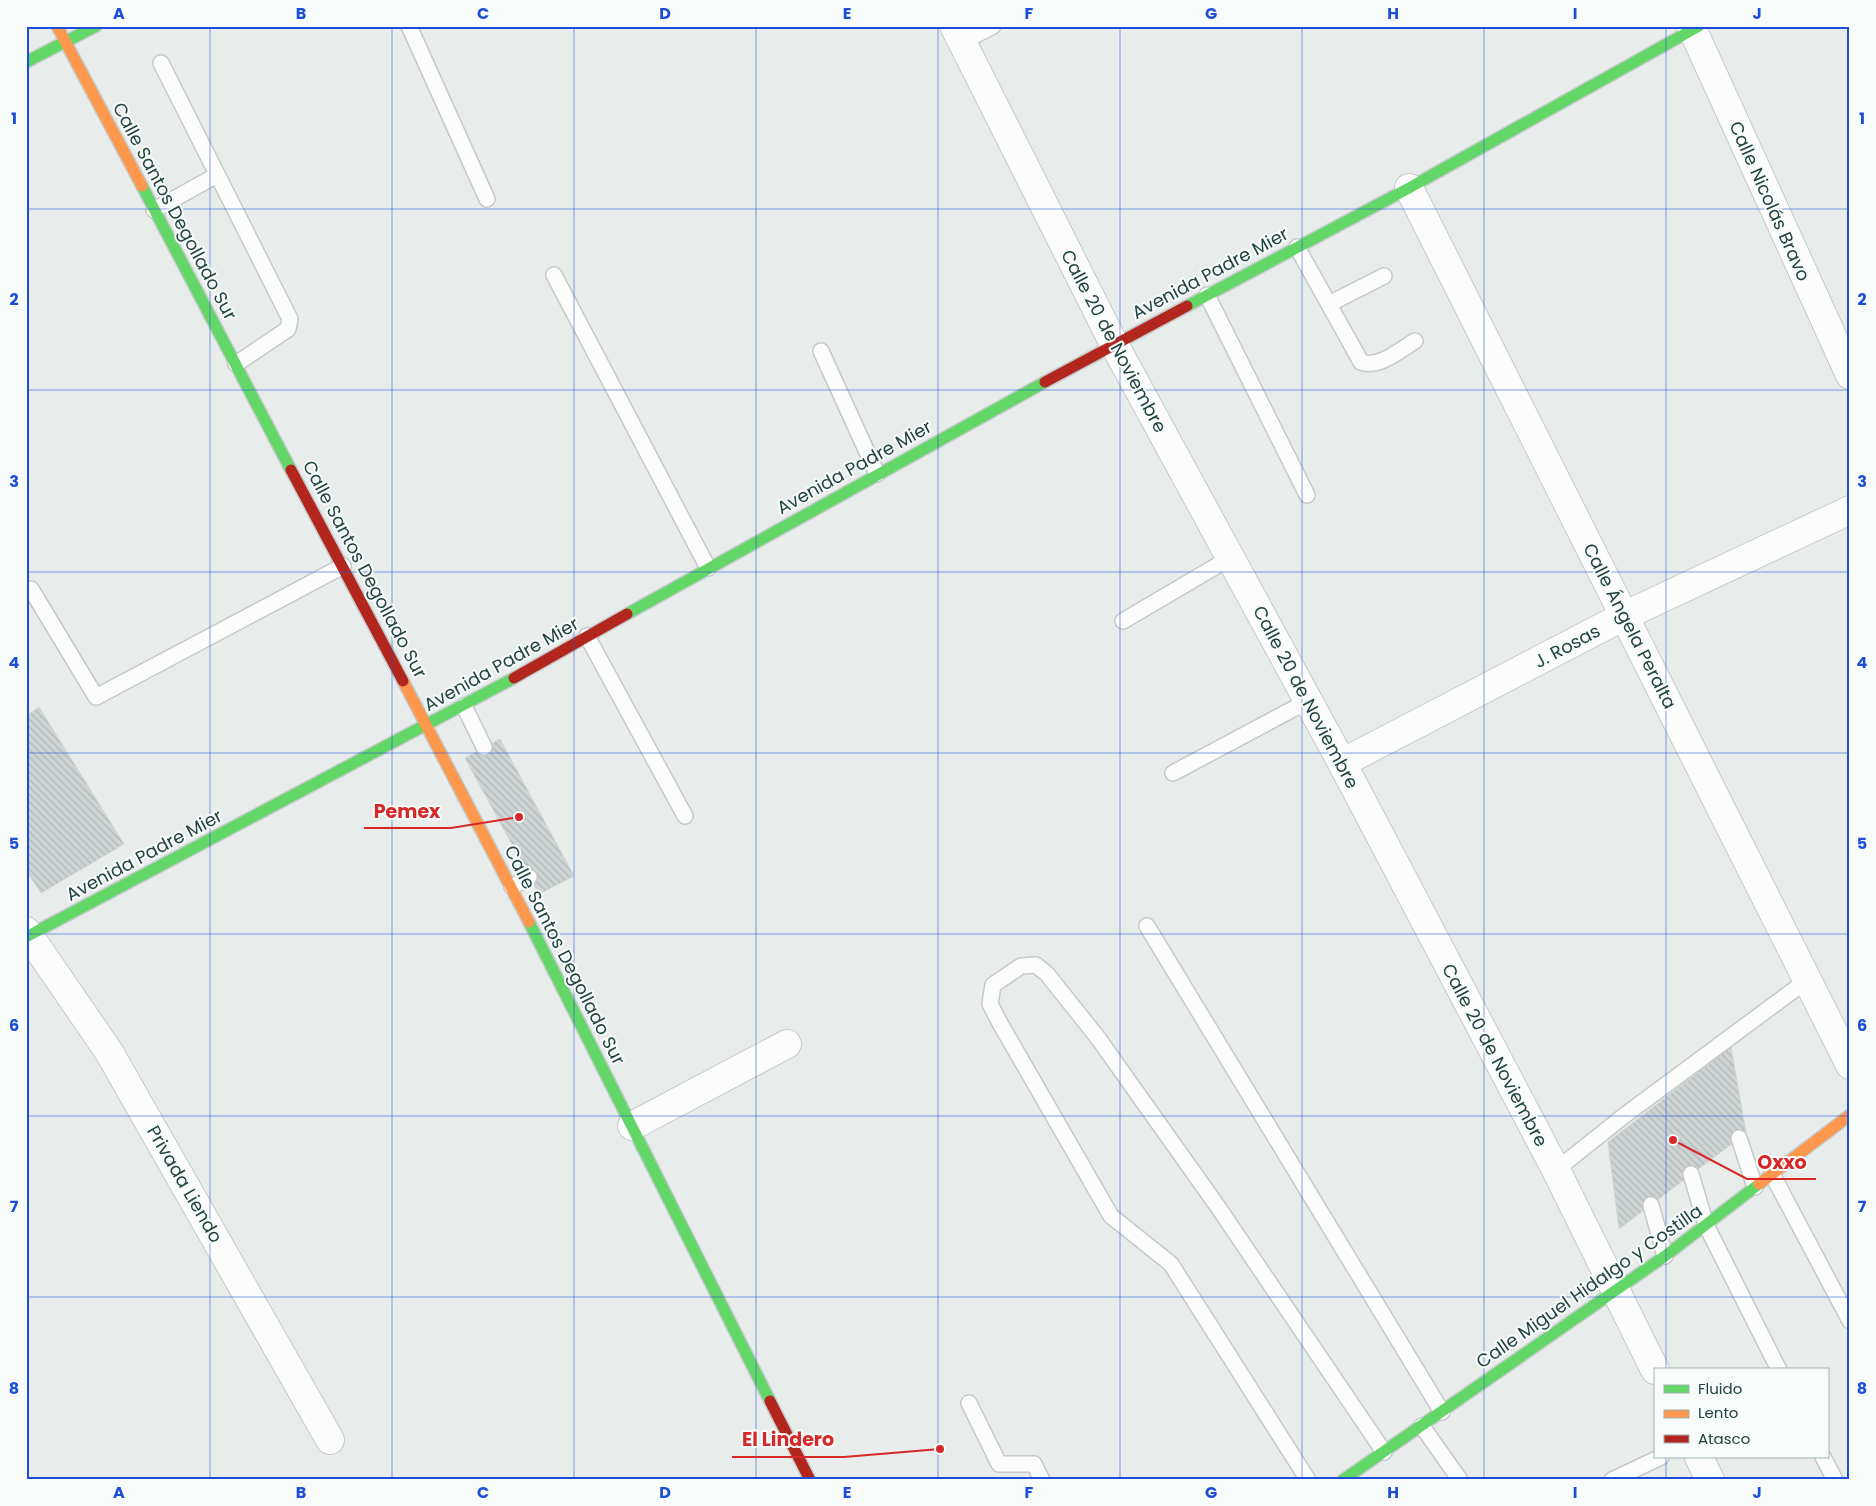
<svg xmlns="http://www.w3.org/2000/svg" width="1876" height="1506" font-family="Poppins,sans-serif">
<defs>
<pattern id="building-back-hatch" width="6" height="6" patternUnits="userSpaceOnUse" patternTransform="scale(1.25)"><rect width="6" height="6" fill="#ced4d3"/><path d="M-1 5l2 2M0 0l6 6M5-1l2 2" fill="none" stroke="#b1b7b6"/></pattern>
</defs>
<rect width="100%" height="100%" fill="#e8edec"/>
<g fill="url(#building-back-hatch)" stroke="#d0d6d5">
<polygon points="39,707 124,844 41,893 26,870 26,716"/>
<polygon points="500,739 574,876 539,894 465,758"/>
<polygon points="1731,1047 1746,1133 1619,1229 1608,1142"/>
</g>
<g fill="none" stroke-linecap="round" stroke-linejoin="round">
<g stroke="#c5cac9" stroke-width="18">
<g id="lane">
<polyline points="409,26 487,199"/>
<polyline points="962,42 993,26"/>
<polyline points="161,63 290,319 288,329 236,364"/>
<polyline points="154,210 217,175"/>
<path d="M1297 247 1361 362C1378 369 1400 350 1415 341"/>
<polyline points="554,275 708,568"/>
<polyline points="1207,295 1307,495"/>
<polyline points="1329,304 1384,276"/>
<polyline points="821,351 877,474"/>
<polyline points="31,589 96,697 343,566"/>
<polyline points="1123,621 1230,558"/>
<polyline points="587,636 685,816"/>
<polyline points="464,706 484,747"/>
<polyline points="1173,773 1308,701"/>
<polyline points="512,887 529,877"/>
<polyline points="1147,926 1442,1412"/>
<polyline points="1739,1138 1755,1187"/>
<polyline points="1556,1170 1625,1115 1806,981"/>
<polyline points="1691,1174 1706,1225 1779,1370"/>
<polyline points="1772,1174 1850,1321"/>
<polyline points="1651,1205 1665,1256"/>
<polyline points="969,1403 999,1464 1034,1464 1042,1480"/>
<polyline points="1422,1426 1460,1480"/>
<polyline points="1823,1457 1835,1480"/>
<polyline points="1308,1480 1171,1264 1111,1216 1001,1025 990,1004 993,985 1021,966 1036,965 1047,974 1098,1038 1218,1207 1384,1452"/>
<polyline points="1612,1480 1661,1457"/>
</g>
</g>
<g stroke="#c5cac9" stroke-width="30">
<g id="street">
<polyline points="954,26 1114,344 1342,763 1556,1170 1655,1370"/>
<polyline points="1691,26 1850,375"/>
<polyline points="1409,188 1850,1065"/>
<polyline points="1342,763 1626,615 1850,510"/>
<polyline points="26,931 109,1052 330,1440"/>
<polyline points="632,1126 787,1044"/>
<polyline points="1699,1457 1710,1480"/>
</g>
</g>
<g stroke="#c3cbc9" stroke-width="14">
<g id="fast">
<polyline points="26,62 96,26"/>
<polyline points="142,186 291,470"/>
<polyline points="1187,306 1409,188 1699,26"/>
<polyline points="627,614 1045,382"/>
<polyline points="529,922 770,1401"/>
<polyline points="26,937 514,678"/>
<polyline points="1343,1480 1665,1256 1759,1184"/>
</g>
</g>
<g stroke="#c3cbc9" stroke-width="14">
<g id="slow">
<polyline points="57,26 142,186"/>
<polyline points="403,681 529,922"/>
<polyline points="1759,1184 1850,1115"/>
</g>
</g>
<g stroke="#c3cbc9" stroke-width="14">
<g id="jam">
<polyline points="1045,382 1187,306"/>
<polyline points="291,470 403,681"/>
<polyline points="514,678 627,614"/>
<polyline points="770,1401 810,1480"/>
</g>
</g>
<use href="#lane" stroke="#fcfcfc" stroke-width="15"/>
<use href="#street" stroke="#fcfcfc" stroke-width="28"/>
<use href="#fast" stroke="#63d668" stroke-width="11"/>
<use href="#slow" stroke="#ff974d" stroke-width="11"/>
<use href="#jam" stroke="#b3261e" stroke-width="11"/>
</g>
<path fill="none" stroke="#1d4ed8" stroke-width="1" stroke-opacity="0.55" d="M210 26V1480M392 26V1480M574 26V1480M756 26V1480M938 26V1480M1120 26V1480M1302 26V1480M1484 26V1480M1666 26V1370M26 209H1850M26 390H1850M26 572H1850M26 753H1850M26 934H1850M26 1116H1850M26 1297H1850M1666 1457V1480"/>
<g text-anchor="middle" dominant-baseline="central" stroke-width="4" stroke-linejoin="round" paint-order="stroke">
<g font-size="18" fill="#224441" stroke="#f7fbfa">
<text transform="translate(1770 201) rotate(66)">Calle Nicolás Bravo</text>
<text transform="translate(175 211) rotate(62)">Calle Santos Degollado Sur</text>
<text transform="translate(1210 273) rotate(-28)">Avenida Padre Mier</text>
<text transform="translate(1114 341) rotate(62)">Calle 20 de Noviembre</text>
<text transform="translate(854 467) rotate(-29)">Avenida Padre Mier</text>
<text transform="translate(365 569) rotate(62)">Calle Santos Degollado Sur</text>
<text transform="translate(1630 626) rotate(63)">Calle Ángela Peralta</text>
<text transform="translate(1567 646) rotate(-28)">J. Rosas</text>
<text transform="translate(501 664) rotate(-29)">Avenida Padre Mier</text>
<text transform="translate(1306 697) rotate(62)">Calle 20 de Noviembre</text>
<text transform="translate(144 855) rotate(-28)">Avenida Padre Mier</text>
<text transform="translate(565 955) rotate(63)">Calle Santos Degollado Sur</text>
<text transform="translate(1495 1055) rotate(62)">Calle 20 de Noviembre</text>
<text transform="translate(185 1184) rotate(60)">Privada Liendo</text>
<text transform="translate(1589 1286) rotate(-35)">Calle Miguel Hidalgo y Costilla</text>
</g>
</g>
<path fill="none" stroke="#d62828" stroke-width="2" d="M519 817L451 828H364M1673 1140L1747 1179H1816M940 1449L844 1457H732"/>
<g fill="#d62828" stroke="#f7fbfa" stroke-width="2">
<circle cx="519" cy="817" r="5"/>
<circle cx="1673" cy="1140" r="5"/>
<circle cx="940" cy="1449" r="5"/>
</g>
<g font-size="19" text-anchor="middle" font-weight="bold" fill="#d62828" stroke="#f7fbfa" stroke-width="4" stroke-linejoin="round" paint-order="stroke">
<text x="407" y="818">Pemex</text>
<text x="1782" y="1169">Oxxo</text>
<text x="788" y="1446">El Lindero</text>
</g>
<rect width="1876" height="1506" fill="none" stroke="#f7fbfa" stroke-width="55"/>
<rect x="1654" y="1368" width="175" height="90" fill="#f7fbfa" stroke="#a2b2b0"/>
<rect x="1664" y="1385" width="25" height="8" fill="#63d668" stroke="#a2b2b0"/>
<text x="1698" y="1394" font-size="15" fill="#224441">Fluido</text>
<rect x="1664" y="1410" width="25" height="8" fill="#ff974d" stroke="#a2b2b0"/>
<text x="1698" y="1418" font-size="15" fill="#224441">Lento</text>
<rect x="1664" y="1435" width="25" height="8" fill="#b3261e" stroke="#a2b2b0"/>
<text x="1698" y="1444" font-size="15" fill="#224441">Atasco</text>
<rect x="28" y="28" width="1820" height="1450" fill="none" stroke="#1d4ed8" stroke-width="2"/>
<g font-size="16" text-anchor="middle" font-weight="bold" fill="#1d4ed8">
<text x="119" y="19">A</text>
<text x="301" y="19">B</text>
<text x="483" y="19">C</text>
<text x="665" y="19">D</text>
<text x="847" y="19">E</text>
<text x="1029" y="19">F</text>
<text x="1211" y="19">G</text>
<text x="1393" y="19">H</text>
<text x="1575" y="19">I</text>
<text x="1757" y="19">J</text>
<text x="14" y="124">1</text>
<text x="1862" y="124">1</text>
<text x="14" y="305">2</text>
<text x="1862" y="305">2</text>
<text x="14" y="487">3</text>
<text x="1862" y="487">3</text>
<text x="14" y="668">4</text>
<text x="1862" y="668">4</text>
<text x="14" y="849">5</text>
<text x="1862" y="849">5</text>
<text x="14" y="1031">6</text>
<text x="1862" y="1031">6</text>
<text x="14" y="1212">7</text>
<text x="1862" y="1212">7</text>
<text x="14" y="1394">8</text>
<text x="1862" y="1394">8</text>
<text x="119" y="1498">A</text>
<text x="301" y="1498">B</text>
<text x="483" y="1498">C</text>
<text x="665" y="1498">D</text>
<text x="847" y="1498">E</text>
<text x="1029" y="1498">F</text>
<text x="1211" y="1498">G</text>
<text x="1393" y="1498">H</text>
<text x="1575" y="1498">I</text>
<text x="1757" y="1498">J</text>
</g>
</svg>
